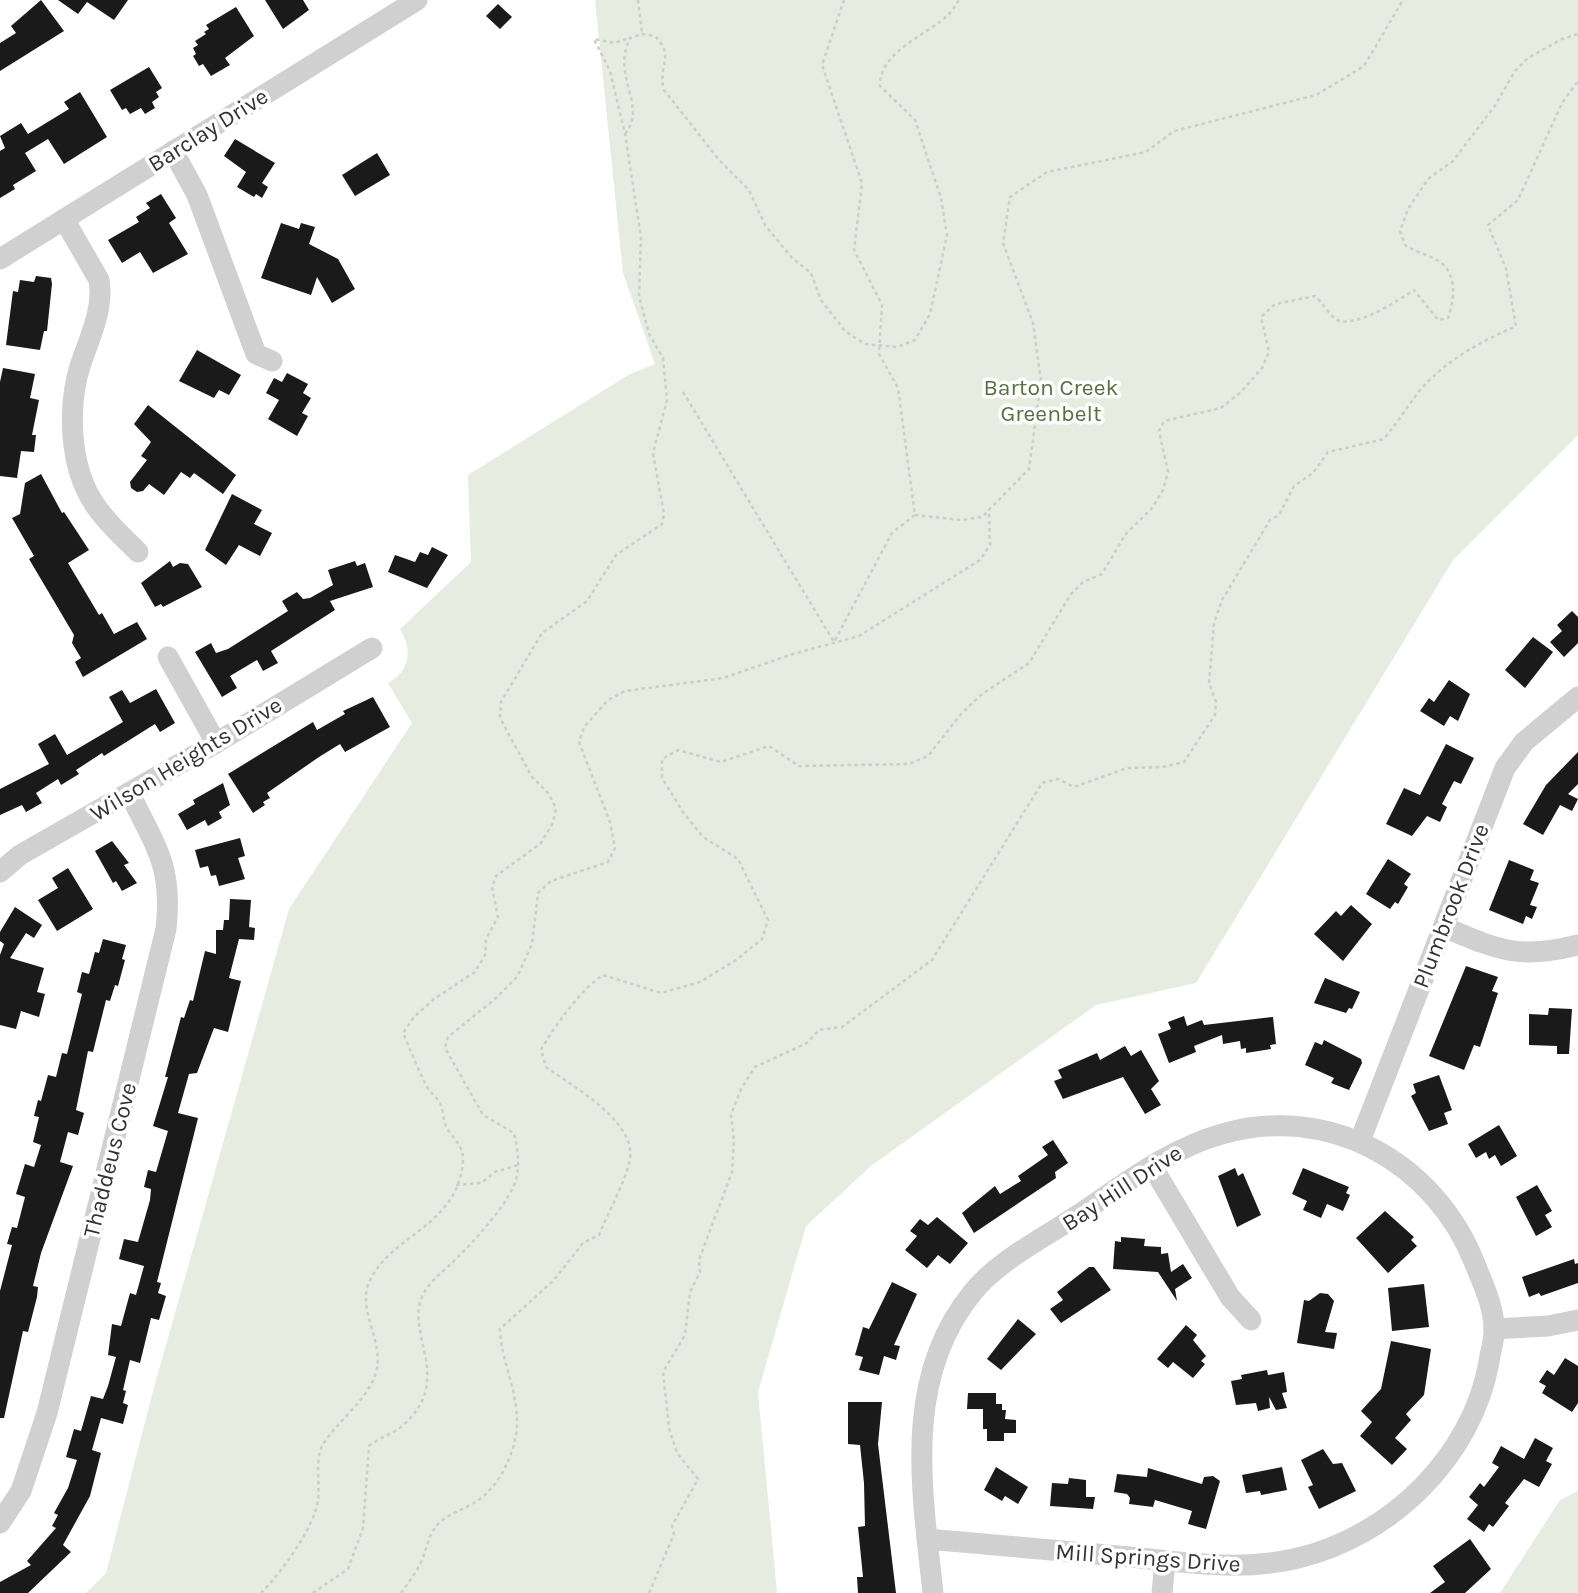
<svg xmlns="http://www.w3.org/2000/svg" width="1578" height="1593" font-family="Karla,sans-serif">
<rect width="100%" height="100%" fill="#fff"/>
<g fill="#e6ecdf">
<path d="M595 0H1578V435L1453 560 1196 983 1096 1005 872 1165 806 1226 758 1392 777 1593H86L106 1573 153 1391 289 909 412 723 388 683C410 671 413 649 400 629L471 562 468 475 630 374 655 364 623 273Z"/>
<polygon points="1578,1491 1578,1593 1500,1593 1560,1500"/>
</g>
<g fill="#1a1a1a">
<polygon points="41,0 64,31 0,71 0,43 16,33 11,26"/>
<polygon points="58,0 128,0 114,20 87,2 78,14"/>
<polygon points="265,0 303,0 309,10 283,29"/>
<polygon points="498,4 512,17 500,29 486,16"/>
<polygon points="236,7 254,36 225,58 230,65 211,76 203,64 199,66 193,56 196,54 193,48 198,45 195,41 206,34 204,32 209,29 206,25"/>
<polygon points="149,67 162,88 156,92 159,97 152,102 155,108 145,114 141,108 130,114 126,108 122,110 110,90"/>
<polygon points="80,92 107,137 64,164 48,139 25,153 36,171 13,185 15,189 0,198 0,151 5,148 0,136 21,123 28,134 69,109 64,102"/>
<polygon points="235,139 275,163 262,183 268,187 262,198 256,194 254,197 237,187 246,172 224,156"/>
<polygon points="377,153 390,175 355,196 342,175"/>
<polygon points="161,194 176,218 169,223 188,254 153,273 140,252 122,263 108,240 139,222 136,217 150,208 146,203"/>
<polygon points="281,223 299,229 301,223 315,227 309,244 338,259 355,289 332,303 317,277 311,295 261,278"/>
<polygon points="36,276 51,278 52,284 47,331 44,331 40,350 6,345 13,291 18,292 20,280 34,282"/>
<polygon points="197,350 241,375 229,395 219,390 214,398 179,381"/>
<polygon points="3,368 35,374 30,398 39,400 32,435 36,435 34,452 21,451 17,478 0,476 0,382"/>
<polygon points="287,373 308,384 303,393 311,398 302,413 308,416 297,436 268,419 279,400 266,393 274,378 282,382"/>
<polygon points="148,405 236,475 223,494 194,473 190,478 181,472 164,495 149,484 143,491 137,492 131,488 130,482 147,460 141,456 151,442 134,424"/>
<polygon points="41,474 62,513 64,512 89,550 68,563 99,615 102,613 114,634 137,622 147,639 83,677 75,662 81,658 72,643 74,635 29,559 34,556 12,518 20,514 25,483"/>
<polygon points="232,494 262,510 254,524 272,533 260,556 239,545 226,565 205,550"/>
<polygon points="432,547 448,555 427,588 388,572 395,555 415,562 420,552 428,555"/>
<polygon points="170,561 173,567 180,563 188,564 202,587 163,607 161,604 155,607 141,583"/>
<polygon points="355,561 357,566 365,563 373,587 330,601 335,610 271,651 278,663 263,671 257,660 230,676 237,688 222,697 195,652 211,643 216,653 228,649 288,611 282,601 297,592 303,599 310,598 333,585 328,570"/>
<polygon points="1572,611 1578,617 1578,643 1564,657 1550,642 1562,631 1557,625"/>
<polygon points="1533,637 1553,652 1525,688 1505,670"/>
<polygon points="1449,680 1470,694 1458,721 1450,716 1444,726 1420,711 1429,698 1434,702"/>
<polygon points="156,689 175,723 160,732 155,724 104,756 102,753 76,770 79,774 61,785 58,779 36,793 42,803 26,812 22,805 0,815 0,789 49,764 38,744 55,734 67,755 123,722 109,697 122,690 130,703"/>
<polygon points="373,697 390,727 345,752 340,744 319,757 267,793 270,798 263,802 265,805 253,813 228,774 313,722 317,730 345,714 343,711"/>
<polygon points="1446,744 1474,758 1461,784 1454,781 1442,804 1447,807 1440,822 1427,816 1412,836 1386,824 1404,788 1420,795"/>
<polygon points="1578,752 1578,784 1568,794 1578,799 1572,811 1560,805 1543,835 1523,824 1546,785"/>
<polygon points="223,783 230,805 219,812 222,818 208,826 205,820 187,830 178,814 195,804 193,800"/>
<polygon points="240,838 245,856 238,858 245,879 219,886 216,875 211,876 208,866 200,868 195,850"/>
<polygon points="112,841 129,863 124,865 137,883 122,891 116,881 113,883 95,851"/>
<polygon points="1388,859 1411,874 1404,884 1408,887 1398,904 1395,902 1390,909 1366,894"/>
<polygon points="1509,860 1534,870 1530,880 1539,883 1530,905 1537,907 1532,919 1526,916 1523,924 1489,910"/>
<polygon points="68,868 93,909 57,931 38,900 58,888 52,878"/>
<polygon points="230,899 251,900 249,927 255,928 254,940 239,939 229,978 241,981 228,1032 214,1028 197,1073 189,1074 178,1113 198,1118 157,1282 161,1283 158,1293 166,1296 159,1320 151,1318 140,1363 130,1360 123,1390 126,1391 123,1403 128,1405 123,1424 101,1418 92,1450 101,1453 90,1496 63,1545 71,1552 28,1593 0,1593 0,1582 31,1565 27,1561 56,1528 52,1526 58,1515 54,1513 68,1488 77,1460 66,1457 74,1429 81,1431 91,1396 103,1399 108,1386 116,1357 108,1355 112,1324 121,1326 130,1293 136,1295 144,1266 119,1259 124,1239 138,1242 150,1200 151,1189 144,1187 148,1170 156,1172 168,1131 153,1126 168,1077 165,1077 181,1017 184,1018 190,1000 193,1001 205,951 216,954 216,930 223,930 224,920 229,920"/>
<polygon points="1351,905 1372,924 1343,961 1314,934 1336,911 1341,916"/>
<polygon points="15,907 42,925 34,938 26,933 10,958 44,968 37,992 45,994 39,1017 21,1011 16,1029 0,1025 0,955 4,944 0,941 0,932"/>
<polygon points="103,939 126,945 122,959 125,960 118,986 115,985 110,1001 106,1000 93,1052 88,1051 76,1110 84,1113 78,1135 68,1132 60,1162 73,1166 41,1253 33,1286 38,1287 37,1297 28,1332 23,1331 4,1418 0,1418 0,1291 12,1245 7,1244 12,1227 17,1228 25,1197 16,1194 25,1164 34,1167 41,1145 33,1142 39,1117 34,1116 38,1100 41,1101 48,1075 56,1077 62,1053 67,1054 82,994 77,992 82,972 89,974 95,952 99,953"/>
<polygon points="1466,966 1498,977 1492,991 1498,993 1480,1047 1474,1045 1464,1070 1429,1056"/>
<polygon points="1325,978 1360,992 1352,1009 1349,1008 1346,1013 1314,1003"/>
<polygon points="1549,1008 1572,1009 1569,1054 1557,1054 1557,1046 1529,1045 1529,1014 1548,1015"/>
<polygon points="1184,1016 1187,1026 1202,1020 1204,1025 1273,1017 1276,1044 1270,1045 1271,1049 1246,1053 1246,1048 1241,1049 1240,1041 1223,1044 1222,1035 1194,1046 1196,1052 1169,1063 1158,1034 1171,1029 1168,1022"/>
<polygon points="1324,1040 1361,1059 1362,1063 1349,1090 1331,1083 1334,1078 1305,1065 1315,1042 1322,1045"/>
<polygon points="1125,1046 1131,1056 1141,1050 1159,1081 1151,1089 1161,1105 1145,1114 1123,1077 1063,1099 1054,1081 1062,1078 1058,1070 1097,1053 1100,1060"/>
<polygon points="1439,1075 1452,1110 1444,1113 1448,1124 1429,1131 1411,1096 1416,1093 1413,1084"/>
<polygon points="1499,1125 1517,1156 1501,1166 1495,1155 1489,1159 1486,1152 1476,1158 1468,1144"/>
<polygon points="1053,1140 1068,1163 1055,1172 1056,1178 974,1233 962,1213 995,1186 1000,1194 1021,1181 1018,1176 1048,1155 1042,1147"/>
<polygon points="1235,1168 1238,1176 1243,1173 1261,1215 1237,1227 1218,1176"/>
<polygon points="1303,1168 1349,1187 1346,1193 1350,1195 1343,1211 1327,1204 1321,1218 1303,1210 1307,1201 1292,1194"/>
<polygon points="1537,1185 1552,1211 1545,1215 1552,1227 1536,1236 1516,1197"/>
<polygon points="1385,1211 1414,1237 1411,1240 1417,1246 1388,1273 1356,1238"/>
<polygon points="937,1217 968,1243 950,1264 938,1255 927,1268 905,1250 917,1236 910,1231 920,1219 928,1225"/>
<polygon points="1121,1237 1145,1239 1144,1246 1161,1247 1161,1254 1168,1253 1171,1272 1183,1264 1192,1278 1175,1289 1177,1301 1158,1272 1113,1269 1115,1241 1121,1242"/>
<polygon points="1574,1259 1575,1264 1578,1263 1578,1283 1541,1296 1539,1293 1529,1297 1522,1277"/>
<polygon points="1089,1267 1094,1267 1111,1290 1061,1323 1050,1309 1063,1300 1057,1292"/>
<polygon points="892,1282 917,1294 894,1345 900,1346 896,1360 884,1356 879,1375 859,1370 863,1357 855,1355 863,1327 869,1329"/>
<polygon points="1424,1284 1429,1327 1392,1331 1388,1288"/>
<polygon points="1320,1293 1328,1294 1334,1301 1325,1332 1337,1333 1334,1349 1297,1343 1304,1300 1309,1301"/>
<polygon points="1018,1319 1036,1334 1001,1370 987,1359"/>
<polygon points="1186,1325 1197,1335 1193,1340 1206,1356 1201,1361 1205,1364 1193,1378 1173,1362 1168,1368 1157,1359"/>
<polygon points="1391,1341 1431,1349 1424,1395 1406,1414 1411,1420 1395,1438 1407,1449 1392,1465 1360,1436 1372,1422 1361,1411 1381,1389"/>
<polygon points="1565,1358 1578,1366 1578,1403 1572,1412 1542,1393 1546,1386 1539,1382 1547,1370 1554,1375"/>
<polygon points="1267,1370 1268,1375 1284,1372 1287,1392 1282,1393 1287,1408 1276,1410 1269,1397 1270,1408 1258,1411 1256,1403 1236,1405 1231,1381 1242,1379 1241,1375"/>
<polygon points="968,1393 996,1393 996,1404 1002,1404 1002,1410 1006,1410 1005,1419 1016,1420 1016,1433 1004,1433 1004,1441 987,1441 987,1429 983,1429 983,1409 967,1409"/>
<polygon points="848,1402 882,1402 878,1444 896,1593 858,1593 857,1577 863,1577 858,1527 865,1526 864,1483 860,1445 848,1444"/>
<polygon points="1535,1438 1553,1448 1546,1461 1552,1464 1539,1487 1524,1479 1505,1503 1509,1506 1493,1527 1489,1524 1484,1532 1467,1519 1478,1505 1469,1497 1480,1483 1484,1487 1499,1467 1492,1463 1501,1446 1524,1459"/>
<polygon points="1323,1449 1333,1464 1342,1463 1356,1491 1319,1509 1308,1487 1313,1485 1301,1460"/>
<polygon points="996,1467 1028,1487 1018,1504 1005,1496 1002,1501 984,1490"/>
<polygon points="1282,1467 1287,1490 1261,1495 1260,1491 1246,1493 1242,1475"/>
<polygon points="1148,1468 1202,1484 1204,1477 1213,1476 1220,1481 1206,1529 1188,1524 1192,1511 1155,1500 1153,1507 1129,1504 1130,1498 1127,1494 1114,1492 1117,1474 1147,1477"/>
<polygon points="1069,1478 1086,1480 1086,1497 1095,1497 1093,1509 1050,1506 1052,1483 1068,1484"/>
<polygon points="1470,1539 1491,1569 1465,1593 1430,1593 1445,1582 1433,1566"/>
</g>
<g fill="none" stroke-linecap="round" stroke-linejoin="round">
<g stroke="#cdcdcd" stroke-width="2.5" stroke-dasharray="3.5 3.5" stroke-linecap="butt">
<polyline points="638,0 642,34"/>
<path d="M625 134C648 105 611 77 630 38L642 34 655 36C676 58 657 65 664 90L719 160 749 190 765 225 792 258 811 273 821 300 845 331 865 344 897 347 915 340 930 314 947 235 941 198 915 120 880 86C879 51 928 35 949 14 953 10 956 4 959 0"/>
<polyline points="683,392 834,642 892,533 915,515 898,388 879,354 882,305 854,250 862,183 822,65 844,0"/>
<polyline points="915,515 961,520 982,517 1029,469 1041,381 1033,323 1003,243 1010,197 1047,172 1146,152 1174,131 1316,95 1364,66 1403,0"/>
<polyline points="456,1185 481,1183 495,1172 518,1165"/>
<path d="M261 1593C280 1574 316 1526 318 1499 320 1483 315 1461 322 1446 337 1420 371 1399 377 1368 382 1340 359 1311 368 1285 387 1235 458 1228 463 1161 464 1144 451 1138 445 1124 443 1117 443 1109 440 1103 437 1097 430 1093 427 1087 418 1070 411 1051 403 1033L414 1017 434 999 475 972 485 955 486 939 498 917 492 887 496 876 541 843 553 823 556 809 549 794 532 777 508 733 500 717 501 702 542 633 587 601 616 555 662 524 664 514 653 453 667 400 663 358 649 334 639 296 641 237 625 134 610 71 594 39 614 43 630 38"/>
<path d="M313 1593 348 1569 363 1528 369 1446C381 1436 393 1434 401 1427 456 1381 405 1334 422 1297 430 1279 445 1271 458 1257 475 1240 514 1198 517 1175 520 1160 517 1147 514 1133L483 1115 445 1048 448 1037 496 998 517 977 532 944 538 893 551 881 608 862 615 848 610 822 579 742 584 727 608 700 625 691 723 678 793 654 859 636 980 560 990 545 989 510"/>
<path d="M401 1593C408 1583 416 1573 421 1562 428 1548 427 1535 439 1523 448 1514 464 1509 476 1502 500 1486 516 1452 517 1424 518 1391 501 1361 500 1329L554 1280 583 1243 599 1235C608 1213 626 1181 630 1159 636 1121 572 1086 546 1067L541 1050C553 1028 582 988 603 975L661 993 700 982 736 960 762 939 768 920 738 859 703 837 683 812 662 778V759L678 750 721 762 769 746 799 766 909 764 928 756 961 714 982 694 1029 663 1071 594 1083 582 1102 574 1125 535 1152 508 1163 490 1168 472 1159 431 1164 421 1221 408 1241 392 1262 368 1269 352 1261 317 1275 304 1315 296C1322 302 1330 316 1337 320 1357 328 1397 301 1414 290L1438 320 1448 318C1454 301 1458 275 1440 262 1430 255 1415 252 1405 245L1400 231 1408 209 1428 179 1453 161 1494 107 1515 71 1528 58 1562 39 1578 34"/>
<path d="M649 1593 674 1534 672 1526 698 1479 677 1453 669 1428 663 1372 685 1335 690 1292 700 1272 699 1260 732 1172 734 1140 731 1115 741 1089 755 1067 807 1043 819 1030 842 1027 932 960 1042 783 1058 779 1074 787 1127 768 1163 767 1184 762 1215 715 1216 702 1209 683 1214 623 1222 600 1270 520 1279 515 1294 486 1313 473 1328 452 1384 439C1396 424 1406 409 1417 394 1442 362 1480 342 1516 326L1506 269 1488 225 1518 200 1562 103 1578 81"/>
</g>
<g stroke="#d0d0d0" stroke-width="21">
<polyline points="173,151 197,195 256,354 272,361"/>
<path d="M64 219 99 280C104 308 90 337 81 363 67 406 69 467 95 505 107 523 123 537 138 552"/>
<polyline points="0,259 417,0"/>
<polyline points="168,657 216,743"/>
<polyline points="0,872 20,855 216,743 372,648"/>
<path d="M1444 927C1498 950 1519 960 1578 945"/>
<polyline points="1360,1141 1505,768 1524,742 1578,697"/>
<polyline points="1152,1166 1230,1297 1251,1320"/>
<polyline points="1494,1329 1548,1326 1578,1320"/>
<path d="M0 1523 21 1491 47 1413 166 929C173 866 156 848 130 794"/>
<path d="M927 1539C995 1545 1062 1551 1130 1557 1186 1562 1243 1572 1298 1558 1391 1536 1472 1457 1489 1362 1490 1352 1495 1339 1494 1329 1494 1307 1483 1284 1475 1264 1435 1162 1329 1103 1222 1134 1168 1149 1122 1186 1075 1217 1042 1239 998 1261 973 1292 902 1378 922 1490 933 1593"/>
<polyline points="1162,1593 1165,1561"/>
</g>
</g>
<g text-anchor="middle" dominant-baseline="central" stroke-width="7" stroke-linejoin="round" paint-order="stroke">
<g font-size="23" fill="#333" stroke="#fff">
<text transform="translate(208 130) rotate(-32)">Barclay Drive</text>
<text transform="translate(186 759) rotate(-31)">Wilson Heights Drive</text>
<text transform="translate(1451 906) rotate(-69)">Plumbrook Drive</text>
<text transform="translate(110 1160) rotate(-76)">Thaddeus Cove</text>
<text transform="translate(1122 1188) rotate(-33)">Bay Hill Drive</text>
<text transform="translate(1148 1558) rotate(4)">Mill Springs Drive</text>
</g>
<g font-size="23" fill="#56703f" stroke="#fff">
<text x="1051" y="387">Barton Creek<tspan x="1051" dy="26">Greenbelt</tspan></text>
</g>
</g>
</svg>
